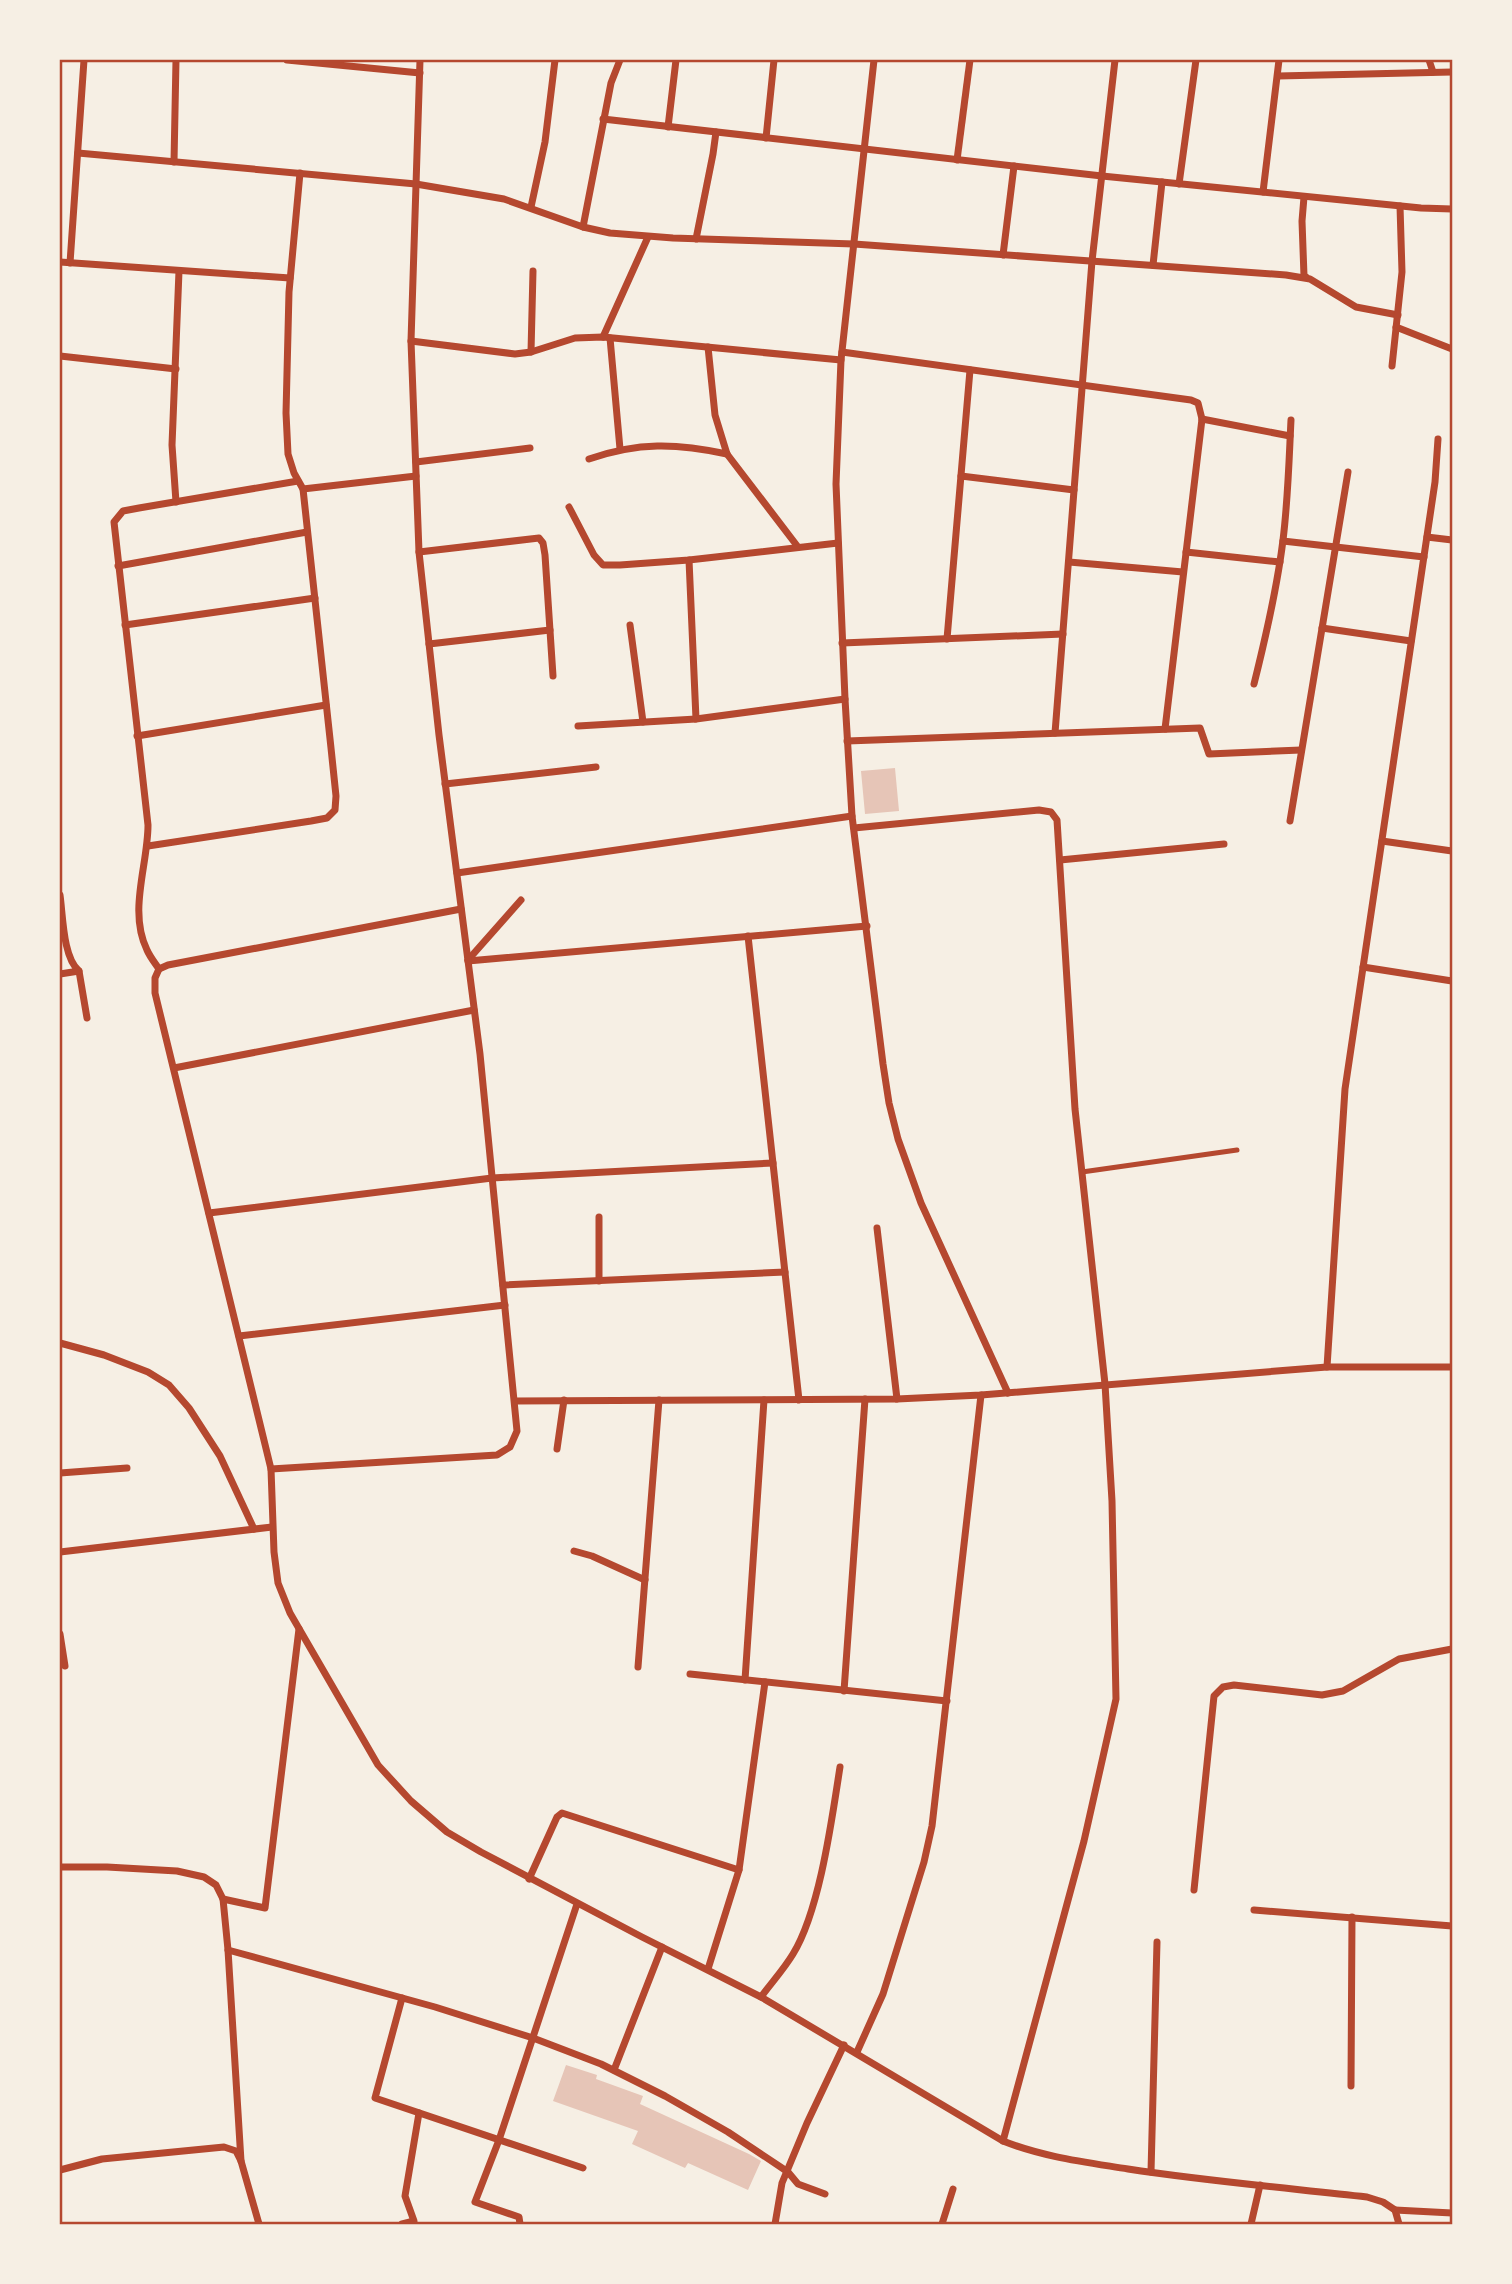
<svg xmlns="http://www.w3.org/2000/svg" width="1512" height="2284" font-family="Karla,sans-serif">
<rect width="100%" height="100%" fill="#f6efe4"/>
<g fill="#e6c5b7">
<polygon points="895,768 899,811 865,814 861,771"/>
<polygon points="566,2065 597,2075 596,2079 643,2096 640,2104 749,2154 761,2161 748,2190 688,2163 685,2168 632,2144 638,2131 553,2101"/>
</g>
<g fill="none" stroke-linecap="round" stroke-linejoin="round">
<polyline stroke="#b5482f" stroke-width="5" points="1082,1172 1237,1150"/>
<g stroke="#b5482f" stroke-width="7">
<polyline points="287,60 420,73"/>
<polyline points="874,60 841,360 836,484 845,699 852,816 883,1064 889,1103 898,1139 921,1203 1008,1393"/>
<polyline points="1429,60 1433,72"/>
<polyline points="1278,76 1452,72"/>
<polyline points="603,119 1102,176 1421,208 1452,209"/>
<polyline points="668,127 676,60"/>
<polyline points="766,138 774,60"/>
<polyline points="78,153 416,184 504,199 583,227 610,233 673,238 854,244 1286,275 1310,279 1356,307 1398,315"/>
<polyline points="957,160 970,60"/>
<polyline points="174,162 176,60"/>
<polyline points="1179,184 1196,60"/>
<polyline points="1263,192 1279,60"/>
<polyline points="1304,197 1302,221 1304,276 1306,277"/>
<polyline points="531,207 545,142 555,60"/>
<polyline points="583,227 611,83 620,60"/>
<polyline points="696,239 713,154 716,132"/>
<polyline points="1003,255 1014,166"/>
<polyline points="60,262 290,278"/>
<polyline points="70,263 84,60"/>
<polyline points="1153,265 1162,182"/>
<polyline points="1396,327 1452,349"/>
<polyline points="603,337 648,237"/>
<polyline points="610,338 620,449"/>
<polyline points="411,341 515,354 531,352 575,338 603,337 841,360"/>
<polyline points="708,347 715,415 727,454 798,547"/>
<polyline points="531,352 533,271"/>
<polyline points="842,352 1191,400 1198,403 1202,419 1165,729"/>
<polyline points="60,356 176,369"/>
<polyline points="1392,366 1402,272 1400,206"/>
<polyline points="1202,419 1290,436"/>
<path d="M589 459C638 442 676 443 727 454"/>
<polyline points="416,462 530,448"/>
<polyline points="961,476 1074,490"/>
<polyline points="303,489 416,476"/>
<polyline points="176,502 172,445 179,271"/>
<polyline points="569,507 594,555 603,565 620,565 689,560 838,543"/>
<polyline points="1427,537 1452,540"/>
<polyline points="1283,541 1424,557"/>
<polyline points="419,552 539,538 543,543 545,555 553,676"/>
<polyline points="1186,552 1280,562"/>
<polyline points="689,560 696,719"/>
<polyline points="1069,562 1183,572"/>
<polyline points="118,566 307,532"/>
<polyline points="125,625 315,598"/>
<polyline points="630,625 643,722"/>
<polyline points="1322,628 1411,641"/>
<polyline points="947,639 970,370"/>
<polyline points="842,643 1063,634"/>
<polyline points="429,644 550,630"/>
<path d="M1254 684C1266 636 1277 589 1283 540 1288 500 1289 460 1291 420"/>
<polyline points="578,726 696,719 845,699"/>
<polyline points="1055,733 1092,261 1115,60"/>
<polyline points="137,736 326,705"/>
<polyline points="847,741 1200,728 1209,754 1301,750"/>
<polyline points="445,784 596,767"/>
<polyline points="1290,821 1348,472"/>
<polyline points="854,828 1039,810 1051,812 1057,820 1075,1109 1105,1384 1112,1501 1116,1699 1084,1841 1003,2141"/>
<polyline points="1382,841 1452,851"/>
<polyline points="148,846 311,821 327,818 335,810 336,796 331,748 303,489 294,473 288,454 286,413 289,292 300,173"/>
<polyline points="1060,860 1224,844"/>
<polyline points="457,873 852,816"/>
<path d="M60 895C63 916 63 958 79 971L87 1018"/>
<path d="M461 909 168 965 159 969 155 978V993L271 1469 274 1552 278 1583 290 1613 378 1765 411 1801 447 1832 481 1852 642 1937 761 1997 1003 2141C1043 2157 1085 2162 1128 2169 1207 2181 1287 2188 1367 2197L1383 2202 1395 2210 1399 2224"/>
<polyline points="748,936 799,1400"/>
<polyline points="468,960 521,900"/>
<polyline points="468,961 867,926"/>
<polyline points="1363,967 1452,981"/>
<path d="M159 969C155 963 150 957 147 950 128 911 148 865 148 825L114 522 123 511 139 508 298 481"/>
<polyline points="60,974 79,971"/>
<polyline points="174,1068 474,1010"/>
<polyline points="209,1213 492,1178 773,1163"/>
<polyline points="599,1217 599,1281"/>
<polyline points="877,1228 897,1399"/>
<polyline points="503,1285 785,1272"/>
<polyline points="239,1336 505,1305"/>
<polyline points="60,1343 104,1355 148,1372 169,1385 189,1408 220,1456 254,1529"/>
<polyline points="1327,1367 1345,1089 1435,482 1438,439"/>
<polyline points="515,1401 897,1399 981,1395 1327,1367 1452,1367"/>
<polyline points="557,1449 564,1400"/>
<polyline points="271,1469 497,1455 510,1447 517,1431 480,1054 439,735 419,552 411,341 420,60"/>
<polyline points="60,1473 127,1468"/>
<polyline points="574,1551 592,1556 645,1580"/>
<polyline points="60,1552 272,1527"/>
<polyline points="60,1634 65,1666"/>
<polyline points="638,1667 659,1400"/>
<polyline points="690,1674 947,1701"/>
<polyline points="745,1680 764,1400"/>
<polyline points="844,1691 865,1399"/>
<polyline points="60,1867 107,1867 177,1871 204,1877 216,1885 223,1899 228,1950 241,2161"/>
<polyline points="529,1879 557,1817 562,1813 739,1870"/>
<polyline points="1194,1890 1214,1696 1223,1687 1234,1685 1322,1695 1343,1691 1399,1659 1452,1649"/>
<polyline points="223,1899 265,1908 299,1629"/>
<polyline points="1254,1910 1452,1926"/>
<polyline points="228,1950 435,2007 533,2038 601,2064 665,2096 728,2132 788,2172 798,2184 825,2194"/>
<polyline points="708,1969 739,1870 765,1682"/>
<path d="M761 1997C772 1982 784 1969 793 1954 820 1910 832 1818 840 1767"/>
<polyline points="402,1998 375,2098 583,2168"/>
<polyline points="857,2052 883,1994 924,1862 932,1826 981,1395"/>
<polyline points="614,2070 662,1947"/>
<polyline points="1351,2086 1352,1917"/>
<polyline points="60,2170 102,2159 224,2147 236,2151 241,2161 259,2224"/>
<polyline points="1151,2172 1157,1942"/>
<polyline points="1395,2210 1452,2213"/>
<polyline points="402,2224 414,2221 405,2196 419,2113"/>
<polyline points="520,2224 519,2217 475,2202 499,2140 577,1904"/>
<polyline points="775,2224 782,2183 807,2123 844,2045"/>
<polyline points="942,2224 953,2189"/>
<polyline points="1251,2224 1260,2185"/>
</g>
</g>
<rect width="1512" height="2284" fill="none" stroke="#f6efe4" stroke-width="122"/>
<rect x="61" y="61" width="1390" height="2162" fill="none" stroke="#b5482f" stroke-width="2.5"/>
</svg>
